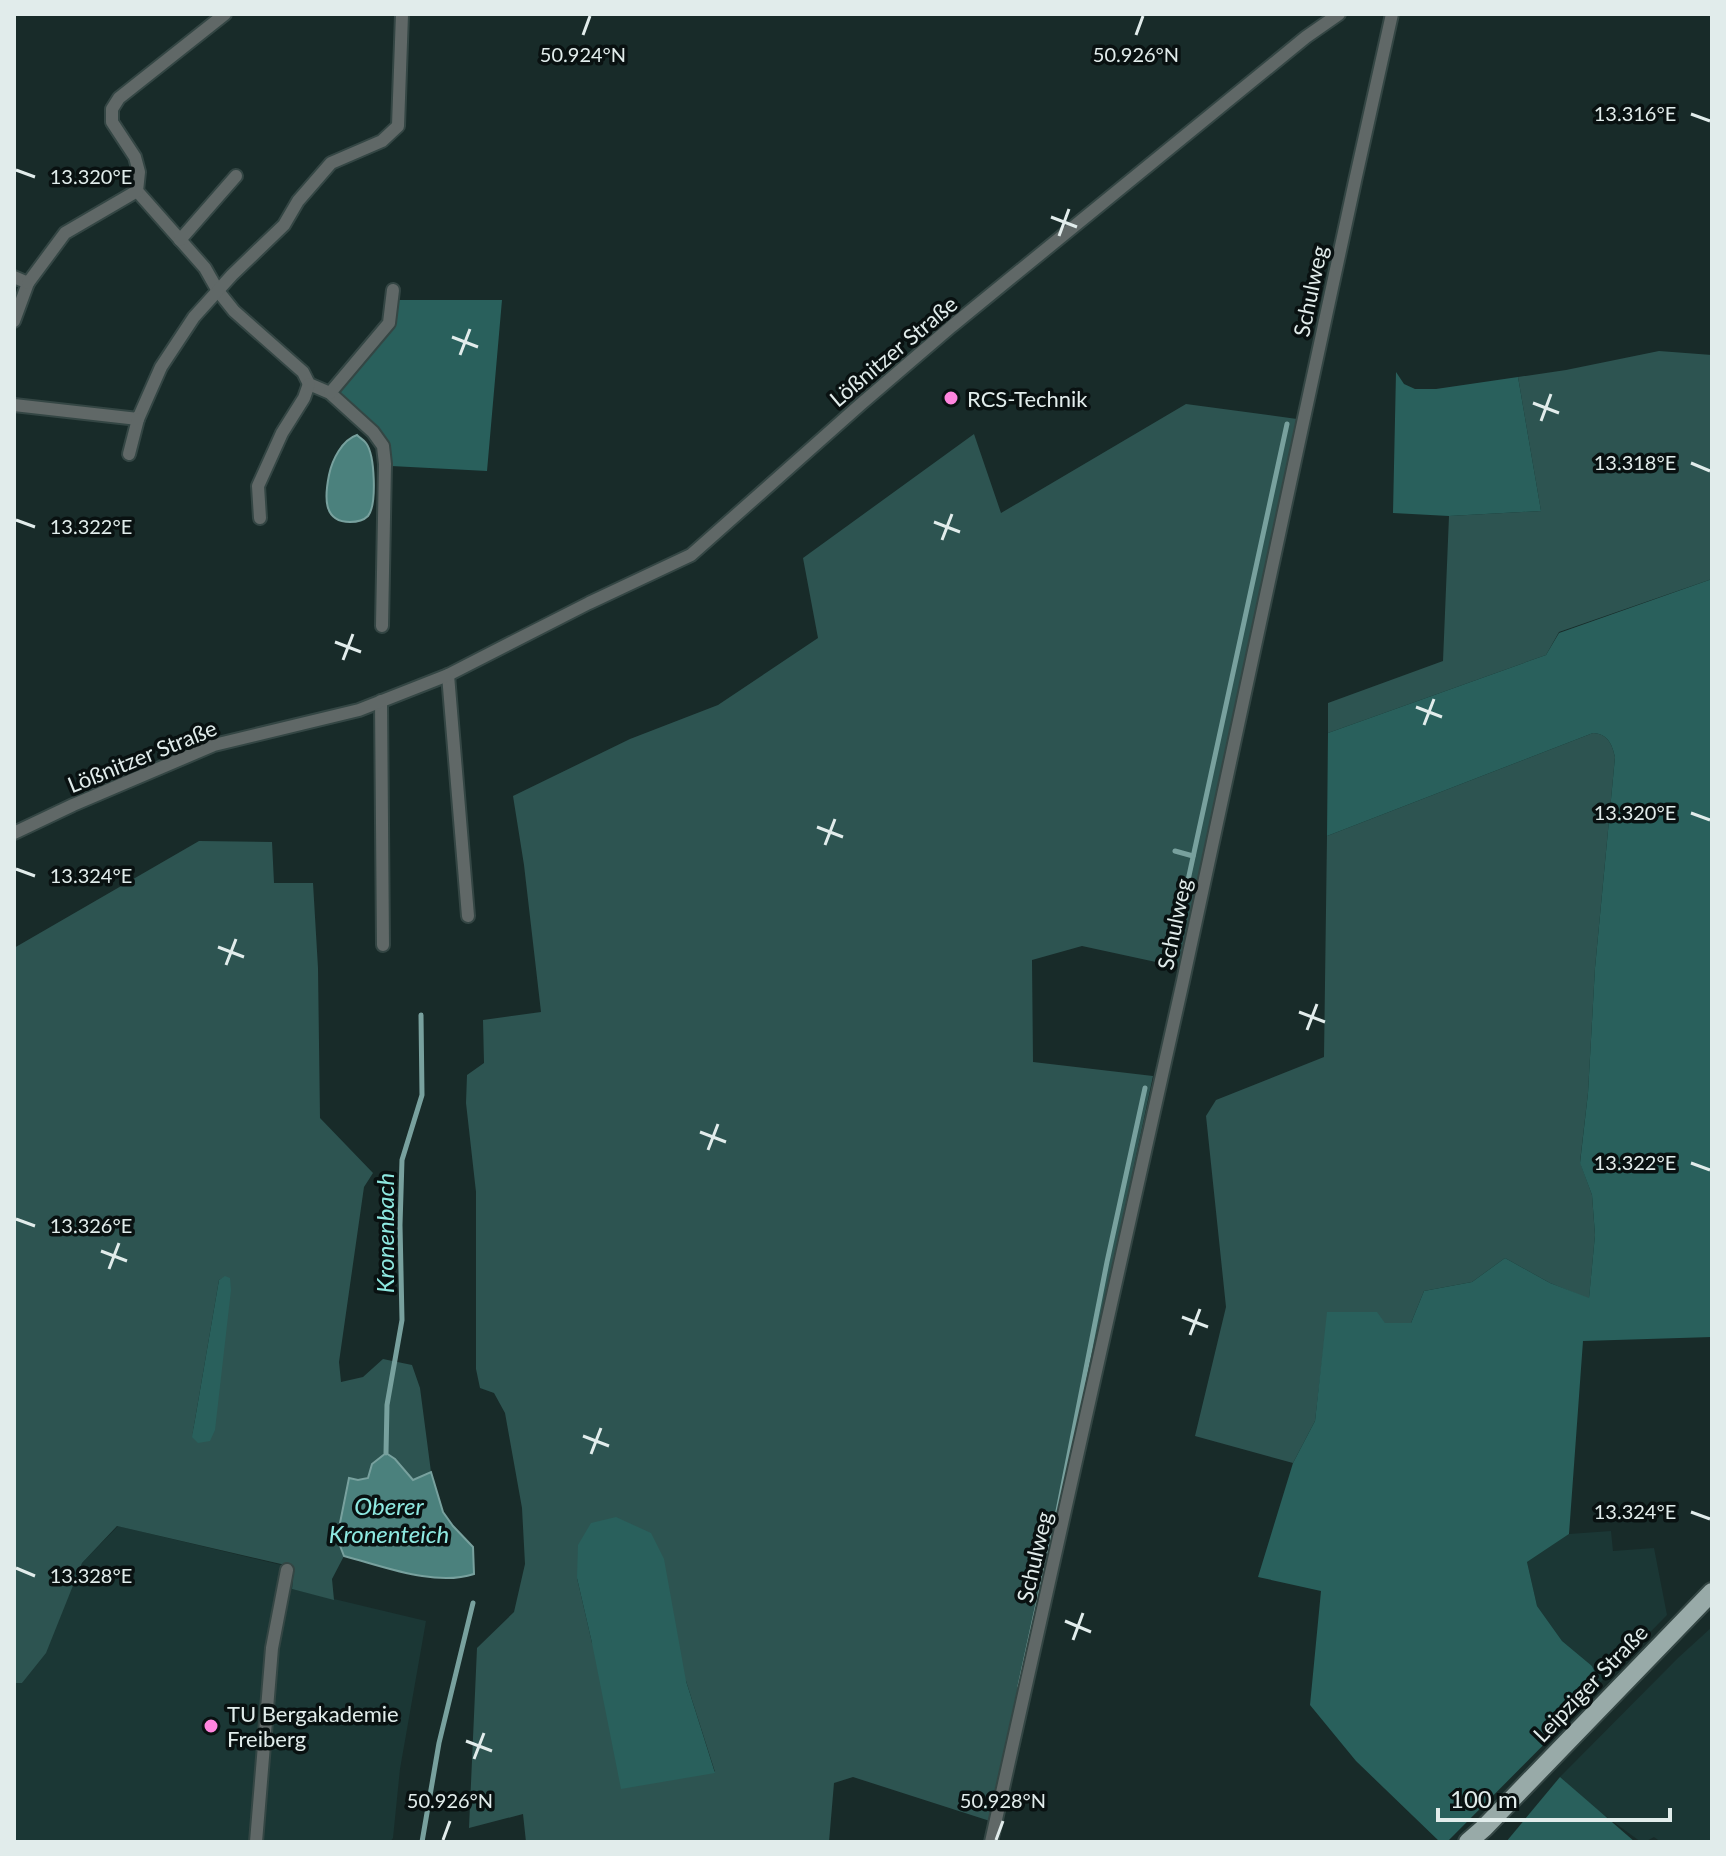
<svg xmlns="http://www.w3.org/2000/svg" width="1726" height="1856" font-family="Lato,sans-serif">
<rect width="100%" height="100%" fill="#182b29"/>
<g fill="#1b3735">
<polygon points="118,1526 294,1568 292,1589 426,1621 400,1769 393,1838 390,1842 14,1842 14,1683 22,1683 82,1563"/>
<polygon points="1611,1531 1613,1551 1654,1548 1667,1615 1600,1683 1592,1666 1562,1641 1537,1606 1527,1562 1569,1534"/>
<polygon points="1712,1627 1712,1842 1661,1842 1654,1837 1645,1842 1641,1842 1593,1807 1560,1777 1678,1658"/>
</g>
<g fill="#2d5451" fill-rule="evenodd">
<polygon points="1659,351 1712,355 1712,579 1559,632 1546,655 1328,733 1328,703 1443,661 1449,516 1541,511 1518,377 1566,370"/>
<path d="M1186 404 1297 419 1179 967 1082 946 1032 960 1033 1062 1153 1076 1016 1725 993 1822 853 1777 834 1783 829 1842H526L523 1814 469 1828 477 1648 514 1612 525 1564 522 1508 505 1413 494 1393 480 1388 476 1369V1192L466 1103 467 1075 484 1063 483 1020 541 1012 524 865 513 796 630 739 718 705 818 638 803 558 974 434 1001 513ZM577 1578 686 1681 715 1772 592 1643Z"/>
<path d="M1593 733C1608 734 1612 744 1615 757L1595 968 1588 1093 1580 1162 1592 1195 1595 1235 1589 1299 1550 1283 1505 1258 1472 1282 1424 1291 1411 1323H1385L1328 1312 1315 1421 1293 1463 1195 1436 1226 1307 1206 1116 1216 1100 1324 1057 1327 836Z"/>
<path d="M199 841 272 842 274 883H313L318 968 320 1118 373 1173 364 1187 339 1362 341 1382 363 1377 383 1359 412 1365 420 1388 431 1472 414 1480 405 1471 373 1464 368 1477 358 1480 337 1538 344 1556 332 1579 334 1600 292 1589 294 1567 117 1526 82 1563 46 1653 22 1683H14V948ZM225 1277 192 1437 219 1280Z"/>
</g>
<g fill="#29605c">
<polygon points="392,300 502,300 487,471 391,466 385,464 383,446 330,393 388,323"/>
<polygon points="1396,372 1404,384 1415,389 1436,389 1518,377 1541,511 1449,516 1393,513"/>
<path d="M1712 579V1337L1583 1341 1569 1534 1527 1562 1537 1606 1562 1641 1592 1666 1600 1683 1595 1693 1447 1842H1440L1356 1761 1310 1705 1321 1591 1258 1577 1293 1463 1315 1421 1327 1312H1377L1385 1323H1411L1424 1291 1472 1282 1505 1258 1550 1283 1589 1298 1595 1235 1592 1195 1580 1163 1588 1093 1595 968 1615 757C1612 744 1608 734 1593 733L1327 836 1328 733 1546 655 1559 633Z"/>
<polygon points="225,1276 230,1278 231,1290 215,1430 210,1441 198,1443 192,1437 219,1280"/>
<polygon points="616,1517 651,1533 664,1559 686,1681 715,1773 621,1789 592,1643 577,1578 578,1545 591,1523"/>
<polygon points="1560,1777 1635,1842 1506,1842"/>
</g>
<g fill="#4b817d" stroke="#78a19e" stroke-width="2">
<path d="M357 435C360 438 364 440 366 443 375 455 377 505 368 516 363 521 356 522 350 522 322 522 325 495 329 475 332 460 342 440 357 435Z"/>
<path d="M386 1453 395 1459 413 1480 431 1472 443 1512 453 1526 473 1547 474 1574C435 1587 383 1566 344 1556L337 1538 349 1478 358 1480 368 1478 372 1464Z"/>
</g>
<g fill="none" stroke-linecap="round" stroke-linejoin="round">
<g stroke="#78a19e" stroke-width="5">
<polyline points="1175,851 1193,856"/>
<polyline points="1172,954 1287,424"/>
<polyline points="386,1453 387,1405 402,1320 400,1225 402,1160 422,1095 421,1015"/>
<polyline points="1020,1686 1056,1521 1107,1262 1145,1088"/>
<polyline points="422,1842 439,1743 473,1603"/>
</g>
<g stroke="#344644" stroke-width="16">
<g id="street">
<polyline points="225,14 119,98 112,109 112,122 135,157 139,172 137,191 205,268 218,291 234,311 303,372 309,384 330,393 373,432 383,446 385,464 382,626"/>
<polyline points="180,240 236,176"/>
<polyline points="14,277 28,283 14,321"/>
<polyline points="28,283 65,233 137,191"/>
<polyline points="330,393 389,323 393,290"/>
<polyline points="14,405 138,419 161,367 194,317 232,275 284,225 298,201 331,163 382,141 398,126 402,14"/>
<polyline points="129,454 138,419"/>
<polyline points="260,518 258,486 282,433 304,398 309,384"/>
<polyline points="448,675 468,916"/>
<polyline points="381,701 383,945"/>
<polyline points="14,833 73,805 214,745 359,710 448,675 589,603 691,555 861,404 952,326 1306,37 1339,14"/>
<polyline points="256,1842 272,1648 287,1570"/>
<polyline points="991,1842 1183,981 1355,181 1392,14"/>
</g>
</g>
<g stroke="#344644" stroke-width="22">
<polyline id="primary" points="1468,1842 1484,1828 1712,1592"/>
</g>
<use href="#street" stroke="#606867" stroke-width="12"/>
<use href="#primary" stroke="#98aaa8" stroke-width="18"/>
</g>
<path fill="none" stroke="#e1eceb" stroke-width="3" d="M583 35 590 16M1136 35 1143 16M1691 114 1710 121M16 170 35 177M1051 217 1077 227M1059 236 1069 209M452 337 478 347M460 355 470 329M1533 403 1559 413M1541 421 1551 394M1691 463 1710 471M16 520 35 527M934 522 960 532M942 540 952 514M335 642 361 652M343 660 353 634M1416 707 1442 717M1424 725 1434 699M1691 813 1710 820M817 827 843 837M825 845 835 819M16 869 35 876M218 947 244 957M226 965 236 939M1299 1012 1325 1022M1307 1030 1317 1004M700 1132 726 1142M708 1150 718 1124M1691 1163 1710 1170M16 1219 35 1226M101 1251 127 1261M109 1269 119 1243M1182 1317 1208 1327M1190 1335 1200 1309M583 1436 609 1446M591 1454 601 1428M1691 1512 1710 1519M16 1568 35 1576M1065 1621 1091 1632M1073 1640 1083 1613M466 1741 492 1751M474 1759 484 1733M443 1840 450 1821M996 1840 1003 1821"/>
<g fill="#ff85de" stroke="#091111" stroke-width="3">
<circle cx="951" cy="398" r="8"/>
<circle cx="211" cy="1726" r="8"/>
</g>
<g text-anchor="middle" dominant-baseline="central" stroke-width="7" stroke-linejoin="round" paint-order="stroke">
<g font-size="22" fill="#e1eceb" stroke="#091111">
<text transform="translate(1310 291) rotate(-78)">Schulweg</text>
<text transform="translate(893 351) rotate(-40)">Lößnitzer Straße</text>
<text transform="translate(142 756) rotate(-22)">Lößnitzer Straße</text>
<text transform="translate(1174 924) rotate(-78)">Schulweg</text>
<text transform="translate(1034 1557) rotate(-77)">Schulweg</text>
<text transform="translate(1590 1683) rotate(-46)">Leipziger Straße</text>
</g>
<g font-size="22" fill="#e1eceb" stroke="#091111" text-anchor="start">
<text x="967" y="398">RCS-Technik</text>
<text x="227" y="1713">TU Bergakademie<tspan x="227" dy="25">Freiberg</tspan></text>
</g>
<g font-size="24" font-style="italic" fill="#8ee9e1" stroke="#091111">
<text transform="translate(384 1233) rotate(-90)">Kronenbach</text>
<text x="389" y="1505">Oberer<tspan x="389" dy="28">Kronenteich</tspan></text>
</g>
</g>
<g font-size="20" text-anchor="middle" fill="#e1eceb" stroke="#091111" stroke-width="7" stroke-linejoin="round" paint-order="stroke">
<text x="583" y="62">50.924°N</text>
<text x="1136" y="62">50.926°N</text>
<text x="1635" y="121">13.316°E</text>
<text x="91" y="184">13.320°E</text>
<text x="1635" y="470">13.318°E</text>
<text x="91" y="534">13.322°E</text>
<text x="1635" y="820">13.320°E</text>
<text x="91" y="883">13.324°E</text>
<text x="1635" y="1170">13.322°E</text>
<text x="91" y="1233">13.326°E</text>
<text x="1635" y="1519">13.324°E</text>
<text x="91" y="1583">13.328°E</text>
<text x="450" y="1808">50.926°N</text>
<text x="1003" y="1808">50.928°N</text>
</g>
<rect width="1726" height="1856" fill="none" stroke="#e1eceb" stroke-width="32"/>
<path d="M1438 1808v12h232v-12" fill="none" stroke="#e1eceb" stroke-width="4"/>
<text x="1450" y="1808" font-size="24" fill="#e1eceb" stroke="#091111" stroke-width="6" paint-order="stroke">100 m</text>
</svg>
